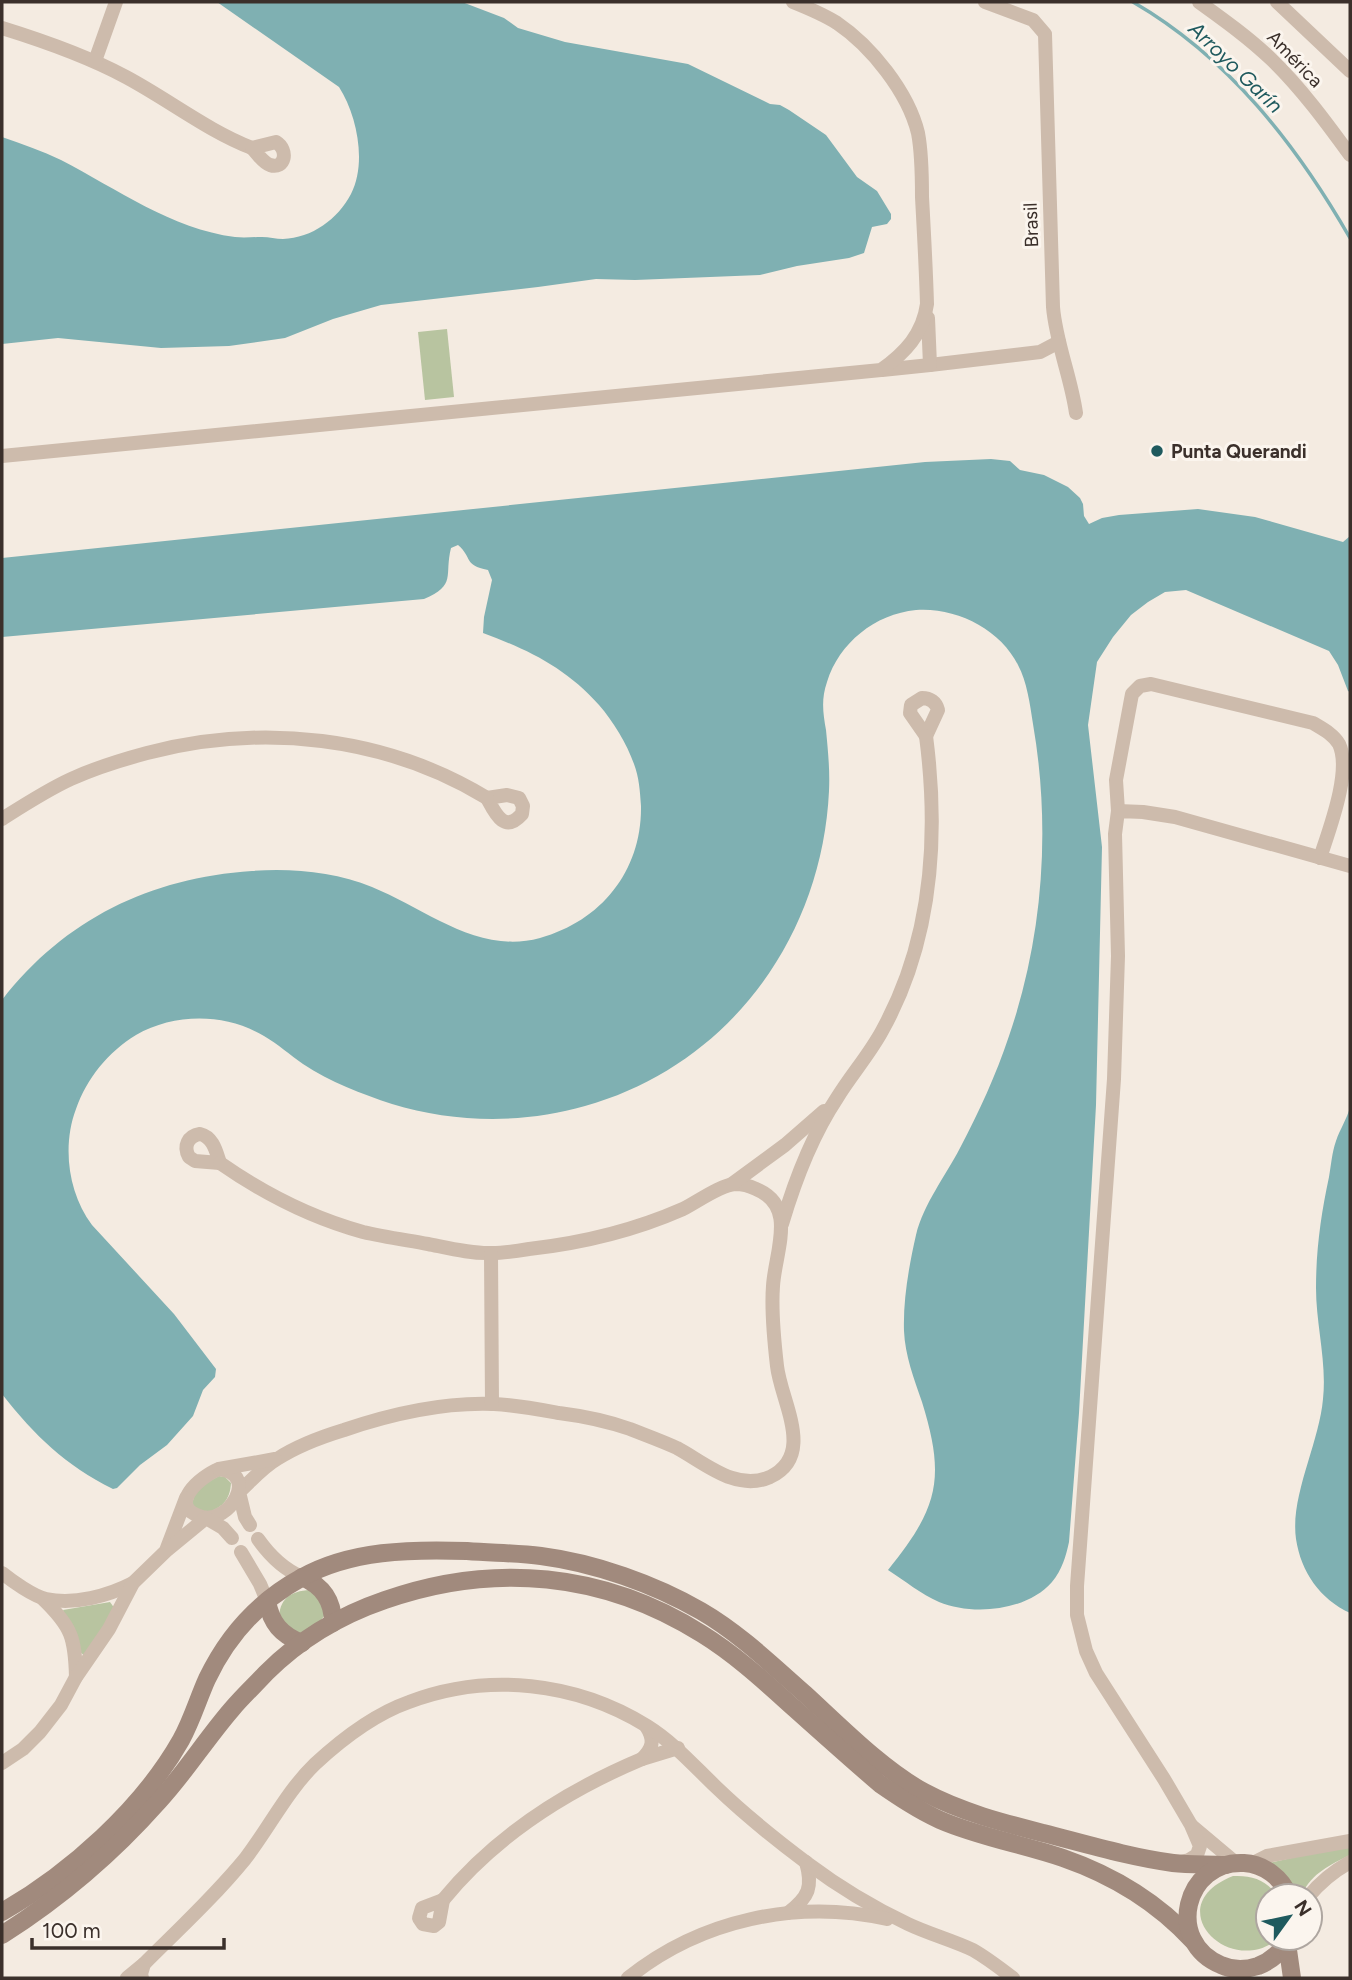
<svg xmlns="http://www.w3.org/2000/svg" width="1352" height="1980" font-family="Figtree,sans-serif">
<rect width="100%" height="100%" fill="#f4ebe1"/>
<g fill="#b8c4a0">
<polygon points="447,329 454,397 425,400 418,332"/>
<path d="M219 1476 225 1477 231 1483C230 1500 222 1508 206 1513L191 1506 197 1488Z"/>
<path d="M310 1590 319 1595 325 1615C319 1623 305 1637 293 1632 289 1630 283 1623 279 1620 279 1599 290 1591 310 1590Z"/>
<polygon points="110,1602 115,1609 86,1657 80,1652 63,1610"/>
<path d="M1350 1845V1855C1330 1865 1312 1873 1302 1894L1296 1896 1269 1863Z"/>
<path d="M1233 1876C1252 1875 1267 1880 1277 1896H1268V1938H1279C1230 1980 1157 1906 1233 1876Z"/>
</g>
<g fill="#7fb0b2">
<path d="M217 2H462L504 18 518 28 565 42 688 64 770 104 780 105 789 110 826 135 857 177 877 191 891 214V219L887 224 872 227 864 253 849 258 797 266 760 275 635 280 596 279 538 287 381 305 333 319 285 338 229 346 161 348 58 338 2 344V137C22 144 42 151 61 160 117 189 172 229 235 237 244 238 253 237 262 237 269 237 276 239 283 239 312 238 338 219 351 194 367 163 357 115 339 87Z"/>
<path d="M991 459 1010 461 1020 470 1044 475 1068 487 1080 498 1083 504 1084 516 1089 524 1102 518 1119 515 1198 509 1255 517 1343 542 1350 536V692L1348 691 1338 665 1329 651 1186 590 1165 592 1148 602 1131 615 1113 637 1097 662 1088 725 1102 847 1096 1105 1079 1413 1069 1542C1066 1556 1062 1570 1052 1582 1027 1611 973 1616 939 1602 921 1594 905 1581 888 1570 938 1508 946 1479 922 1402 914 1379 905 1355 904 1331 903 1299 909 1266 916 1235 924 1203 945 1177 960 1148 979 1112 996 1075 1009 1036 1043 937 1051 828 1033 724 1030 704 1027 682 1018 665 1000 629 956 607 916 610 875 614 839 643 827 682 821 699 823 713 826 730 828 750 830 771 829 791 822 938 728 1066 585 1106 523 1124 454 1123 392 1104 362 1094 330 1082 303 1064 290 1055 278 1044 264 1036 225 1013 175 1013 136 1035 108 1052 87 1078 76 1109 62 1146 68 1193 92 1225L174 1314 216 1369 215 1377 203 1390 193 1416 167 1445 140 1465 117 1488 113 1489C65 1465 35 1436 2 1394V1000C65 919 150 878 252 871 292 868 335 872 372 887 426 909 478 955 540 938 602 921 642 870 641 806 640 791 639 777 634 764 627 744 613 721 599 705 566 668 529 650 483 633L484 617 492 580 488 570C463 565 473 558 458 545L451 548C444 576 457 585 424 599L2 637V558L925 462Z"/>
<path d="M1350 1107V1613C1320 1599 1301 1572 1296 1539 1290 1496 1319 1444 1323 1399 1327 1362 1316 1325 1316 1288 1316 1250 1321 1214 1329 1177 1331 1166 1332 1152 1336 1141 1340 1129 1347 1119 1350 1107Z"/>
</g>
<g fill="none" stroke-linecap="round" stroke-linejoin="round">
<path stroke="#7fb0b2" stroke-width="3.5" d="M1133 2C1228 57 1296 144 1350 238"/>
<g stroke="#cdbbac" stroke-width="14">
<path d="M985 2 1033 20 1045 34 1053 307C1056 343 1071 377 1076 413"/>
<path d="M1199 2C1224 20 1249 38 1271 59 1301 88 1326 122 1350 155"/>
<polyline points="1277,2 1350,71"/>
<path d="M2 28C44 41 87 56 126 77 169 100 208 131 252 148"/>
<polyline points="95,61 116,2"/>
<path d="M276 142C289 150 285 170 270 165 263 163 257 153 252 148Z"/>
<polyline points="930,365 1040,352 1059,342"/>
<polyline points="882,370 930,365 928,318"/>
<path d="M2 456 881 370C905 353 923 334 927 304 926 269 924 233 922 197 922 176 922 154 918 133 908 92 871 46 837 23 823 14 808 8 793 2"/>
<path d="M922 698C930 698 936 702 938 710L926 736 910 713 911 705Z"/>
<path d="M507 795 519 798 523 806 522 814C504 834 495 813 487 798Z"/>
<path d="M1118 811 1116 780 1132 694 1140 686 1151 684 1313 723C1323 729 1333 734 1339 744 1352 771 1329 830 1320 858"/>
<path d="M2 819C24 805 47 790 71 779 95 768 121 760 147 753 262 723 385 736 487 798"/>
<path d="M200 1134C213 1137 216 1151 220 1163L195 1161 189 1157C183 1146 188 1136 200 1134Z"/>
<path d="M220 1163C263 1193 312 1218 363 1232 384 1237 406 1240 428 1244 448 1248 471 1254 492 1253 504 1253 517 1251 529 1249 583 1243 633 1231 683 1209 697 1202 720 1185 735 1184 742 1184 750 1186 756 1189 798 1206 775 1252 773 1286 771 1312 774 1340 777 1366 781 1402 816 1455 770 1477 736 1492 705 1463 677 1448 662 1441 645 1435 630 1429 607 1421 583 1416 559 1413 537 1409 516 1405 494 1404 444 1402 391 1414 344 1430 321 1437 297 1446 277 1459 263 1467 251 1481 239 1492L245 1517 250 1525"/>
<polyline points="732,1184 785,1145 824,1111"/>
<path d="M782 1224C795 1180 811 1137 837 1098 851 1075 869 1055 882 1031 932 941 939 836 926 736"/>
<polyline points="491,1254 492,1404"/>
<path d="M219 1469C260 1474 229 1524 202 1517 165 1506 201 1476 219 1469Z"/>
<polyline points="219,1469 275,1459"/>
<path d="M258 1539C270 1556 283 1569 302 1577"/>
<polyline points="167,1548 186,1498"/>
<polyline points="241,1552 260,1584 267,1601"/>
<path d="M2 1573C12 1581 33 1596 46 1599 74 1605 108 1596 133 1583"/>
<path d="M43 1599C72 1627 75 1638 76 1677"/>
<path d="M646 1726C655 1740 653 1748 642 1759L678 1748"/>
<polyline points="2,1763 23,1749 40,1732 61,1705 76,1677 109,1629 133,1583 167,1550 206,1518 223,1528 232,1538"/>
<polyline points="1192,1826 1236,1863"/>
<polyline points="1181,1862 1189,1860 1197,1855 1200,1846 1191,1825 1164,1779 1096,1673 1086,1651 1077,1615 1077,1586 1114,1079 1118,956 1115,834 1118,811 1143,812 1175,817 1350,866"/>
<polyline points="1253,1863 1267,1856 1350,1841"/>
<path d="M1309 1896C1321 1881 1334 1871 1350 1862"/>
<path d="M443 1900C496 1835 566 1791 642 1759"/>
<polygon points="443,1900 439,1922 434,1926 423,1924 419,1918 422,1908"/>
<path d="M788 1913C809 1897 813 1887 806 1862"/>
<polyline points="127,1978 144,1964"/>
<path d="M142 1978 141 1974 144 1964C178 1930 214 1897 245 1859 269 1828 287 1791 315 1764 342 1739 375 1714 409 1702 488 1672 576 1682 647 1726 674 1743 693 1765 716 1787 744 1814 775 1839 807 1863 839 1887 872 1907 908 1924 929 1934 952 1940 973 1950 987 1958 1000 1968 1013 1978"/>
<path d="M628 1978C700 1920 796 1899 887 1919"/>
</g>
<g stroke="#a18a7d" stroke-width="18">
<path d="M302 1577C323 1586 333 1601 333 1623"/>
<path d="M267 1601C271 1623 281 1635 302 1643"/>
<path d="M2 1912C70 1873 142 1809 181 1740 192 1720 198 1699 207 1679 228 1635 259 1601 301 1578 350 1550 412 1549 467 1551 492 1553 517 1553 541 1556 595 1563 654 1584 701 1611 739 1633 772 1665 805 1694 841 1727 882 1769 924 1792 961 1812 1004 1823 1043 1833 1086 1844 1129 1857 1173 1863 1190 1865 1207 1864 1225 1865"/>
<path d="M2 1935C60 1898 112 1854 158 1802 185 1773 206 1739 232 1709 243 1696 255 1685 266 1673 299 1640 341 1615 385 1600 493 1562 604 1572 702 1634 736 1655 765 1682 794 1708 823 1734 851 1759 880 1784 899 1797 918 1810 940 1820 979 1837 1022 1844 1063 1858 1112 1875 1158 1903 1193 1941"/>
<path d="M1288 1938C1283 1951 1271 1961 1258 1966 1246 1970 1232 1970 1221 1965 1165 1942 1184 1860 1244 1863 1264 1864 1282 1878 1289 1896"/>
<polyline points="1287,1943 1292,1978"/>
</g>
</g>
<circle fill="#1f5a5e" stroke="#fbf5ee" stroke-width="2.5" cx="1157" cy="451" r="7"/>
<g text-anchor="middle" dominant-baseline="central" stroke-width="6" stroke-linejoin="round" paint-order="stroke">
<g font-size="19" fill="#3b302b" stroke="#fbf5ee">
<text transform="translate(1295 59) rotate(46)">América</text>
<text transform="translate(1031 225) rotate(-92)">Brasil</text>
</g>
<g font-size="19" font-weight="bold" fill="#3b302b" stroke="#fbf5ee" text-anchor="start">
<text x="1171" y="451">Punta Querandi</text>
</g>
<g font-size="21" font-style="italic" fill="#1f5a5e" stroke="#fbf5ee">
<text transform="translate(1236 67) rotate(44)">Arroyo Garín</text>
</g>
</g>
<rect width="1352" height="1980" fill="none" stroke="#3b302b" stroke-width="7"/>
<g transform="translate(1289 1917) rotate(57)"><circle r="33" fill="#fbf5ee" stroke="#aea6a0" stroke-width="2"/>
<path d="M0-5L12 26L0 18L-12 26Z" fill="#1f5a5e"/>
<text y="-10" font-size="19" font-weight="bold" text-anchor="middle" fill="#3b302b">N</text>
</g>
<path d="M32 1938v10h192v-10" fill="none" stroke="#3b302b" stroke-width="3.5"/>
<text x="42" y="1938" font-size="21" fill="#3b302b" stroke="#fbf5ee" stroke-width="5" paint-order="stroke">100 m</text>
</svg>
